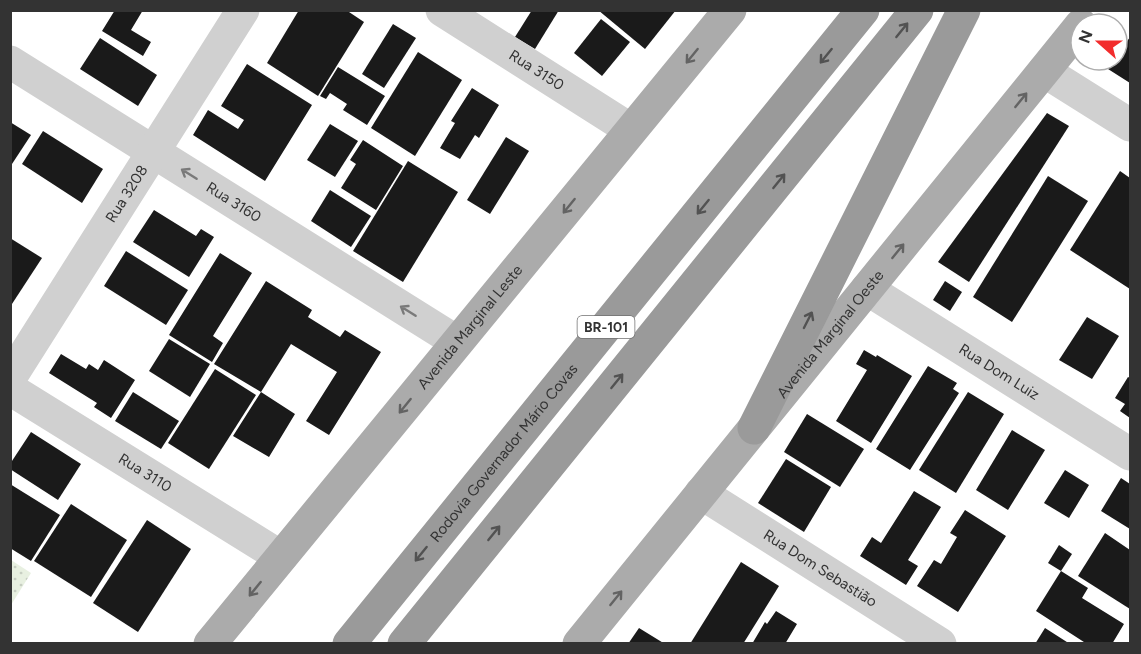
<svg xmlns="http://www.w3.org/2000/svg" width="1141" height="654" font-family="Figtree,sans-serif">
<defs>
<pattern id="grass-dots" width="8" height="8" patternUnits="userSpaceOnUse" patternTransform="scale(1.5)"><rect width="8" height="8" fill="#e8f0e1"/><path d="M2 2h.1M6 6h.1" fill="none" stroke="#c7cec2" stroke-width="1.8" stroke-linecap="round"/></pattern>
</defs>
<rect width="100%" height="100%" fill="#fff"/>
<polygon fill="url(#grass-dots)" points="11,560 31,573 11,605"/>
<g fill="#1a1a1a">
<polygon points="115,10 143,10 131,30 151,42 143,56 102,31"/>
<polygon points="299,10 346,10 364,22 318,96 267,63"/>
<polygon points="532,10 559,10 535,49 515,37"/>
<polygon points="598,10 676,10 645,49"/>
<polygon points="601,19 630,42 602,76 574,53"/>
<polygon points="393,24 416,38 384,88 362,74"/>
<polygon points="1130,37 1130,83 1108,69 1114,60 1117,60 1117,56"/>
<polygon points="100,38 157,75 138,106 80,69"/>
<polygon points="418,52 462,80 415,156 371,128"/>
<polygon points="247,64 312,105 265,181 193,135 208,110 238,129 244,120 221,106"/>
<polygon points="338,67 385,96 367,125 343,110 347,104 330,93 326,99 320,96"/>
<polygon points="472,88 499,105 479,138 475,135 460,159 440,148 455,123 451,121"/>
<polygon points="1047,113 1069,126 969,282 938,262"/>
<polygon points="10,122 31,135 10,167"/>
<polygon points="330,124 358,141 335,177 307,160"/>
<polygon points="43,131 103,169 82,203 22,164"/>
<polygon points="506,137 529,151 490,214 467,200"/>
<polygon points="363,140 403,166 376,210 341,188 356,164 350,160"/>
<polygon points="408,161 458,192 403,282 353,251"/>
<polygon points="1120,171 1130,178 1130,289 1070,250"/>
<polygon points="1048,176 1088,201 1012,322 973,297"/>
<polygon points="330,190 371,216 351,247 311,221"/>
<polygon points="154,210 196,236 201,229 214,237 189,277 133,242"/>
<polygon points="10,238 42,258 10,307"/>
<polygon points="126,251 188,290 166,325 104,286"/>
<polygon points="220,253 252,273 213,336 223,343 212,362 169,335"/>
<polygon points="266,281 312,310 308,317 340,337 345,330 381,352 329,435 306,421 337,372 291,344 261,392 295,414 269,457 233,436 261,392 214,364"/>
<polygon points="945,281 962,292 950,311 933,300"/>
<polygon points="1087,317 1119,336 1092,379 1059,360"/>
<polygon points="169,339 210,364 190,397 149,371"/>
<polygon points="864,350 876,357 877,355 912,376 871,443 836,421 867,370 856,364"/>
<polygon points="61,354 86,369 89,364 98,370 104,360 135,380 111,418 94,407 97,403 49,373"/>
<polygon points="928,366 957,383 953,389 959,393 910,470 876,449"/>
<polygon points="215,369 256,395 209,469 168,443"/>
<polygon points="1128,377 1130,378 1130,418 1120,411 1125,404 1115,398"/>
<polygon points="133,392 179,421 161,449 115,421"/>
<polygon points="968,392 1004,414 956,493 919,470"/>
<polygon points="807,414 864,449 840,487 784,452"/>
<polygon points="1012,430 1045,450 1008,510 976,490"/>
<polygon points="31,432 81,464 58,500 10,469 10,464"/>
<polygon points="786,459 831,487 804,532 758,503"/>
<polygon points="1065,470 1089,485 1069,518 1044,503"/>
<polygon points="1121,478 1130,484 1130,529 1101,511"/>
<polygon points="10,484 60,515 31,561 10,548"/>
<polygon points="914,491 941,507 908,560 918,566 906,585 860,556 872,537 881,543"/>
<polygon points="71,504 127,540 91,597 34,561"/>
<polygon points="965,510 1006,536 958,612 917,586 934,560 941,564 957,537 950,533"/>
<polygon points="147,520 191,549 138,632 93,603"/>
<polygon points="1105,533 1130,550 1130,609 1078,576"/>
<polygon points="1059,545 1072,554 1061,571 1048,563"/>
<polygon points="741,562 779,586 743,644 690,644"/>
<polygon points="1061,571 1088,588 1082,598 1124,624 1112,644 1087,644 1036,611"/>
<polygon points="776,611 797,624 785,644 752,644 765,622 767,624"/>
<polygon points="639,628 665,644 628,644"/>
<polygon points="1045,628 1070,644 1035,644"/>
</g>
<g fill="none" stroke-linecap="round" stroke-linejoin="round">
<g stroke="#d0d0d0" stroke-width="33">
<path id="s1" d="M442 10 631 130"/>
<path id="s2" d="M10 62 457 342"/>
<polyline points="1044,71 1130,125"/>
<path id="s3" d="M867 289 1130 454"/>
<path id="s4" d="M10 378 243 10"/>
<path id="s5" d="M10 389 281 557"/>
<path id="s6" d="M701 493 940 644"/>
</g>
<g stroke="#ababab" stroke-width="33">
<path id="s7" d="M210 644 730 10"/>
<path id="s8" d="M579 644 1081 25"/>
</g>
<g stroke="#9a9a9a" stroke-width="33">
<polyline points="754,428 964,10"/>
<path id="s9" d="M349 644 863 10"/>
<polyline points="404,644 917,10"/>
</g>
</g>
<defs><path id="oneway-shaft" d="M-6 0H5M1.5-3L5.5 0L1.5 3" fill="none" stroke-width="1.6" stroke-linecap="round" stroke-linejoin="round" transform="scale(1.5)"/></defs>
<g stroke="#525252">
<use href="#oneway-shaft" transform="translate(902 30) rotate(-51)"/>
<use href="#oneway-shaft" transform="translate(826 56) rotate(129)"/>
<use href="#oneway-shaft" transform="translate(779 181) rotate(-51)"/>
<use href="#oneway-shaft" transform="translate(703 207) rotate(129)"/>
<use href="#oneway-shaft" transform="translate(808 320) rotate(-63)"/>
<use href="#oneway-shaft" transform="translate(617 381) rotate(-51)"/>
<use href="#oneway-shaft" transform="translate(494 533) rotate(-51)"/>
<use href="#oneway-shaft" transform="translate(421 554) rotate(129)"/>
</g>
<g stroke="#636363">
<use href="#oneway-shaft" transform="translate(692 56) rotate(129)"/>
<use href="#oneway-shaft" transform="translate(1021 100) rotate(-51)"/>
<use href="#oneway-shaft" transform="translate(569 206) rotate(129)"/>
<use href="#oneway-shaft" transform="translate(898 251) rotate(-51)"/>
<use href="#oneway-shaft" transform="translate(405 406) rotate(129)"/>
<use href="#oneway-shaft" transform="translate(255 589) rotate(129)"/>
<use href="#oneway-shaft" transform="translate(616 598) rotate(-51)"/>
</g>
<g stroke="#7a7a7a">
<use href="#oneway-shaft" transform="translate(189 174) rotate(-148)"/>
<use href="#oneway-shaft" transform="translate(408 311) rotate(-148)"/>
</g>
<g text-anchor="middle" dominant-baseline="central" stroke-width="6" stroke-linejoin="round" paint-order="stroke">
<rect fill="#fff" stroke="#707070" stroke-width="1.5" x="577.5" y="316" width="57" height="22" rx="4.5"/>
<g font-size="14" font-weight="bold" fill="#333">
<text x="606" y="327">BR-101</text>
</g>
<g font-size="15" fill="#333" stroke="#fff">
<text stroke="none"><textPath href="#s1" startOffset="112">Rua 3150</textPath></text>
<text stroke="none"><textPath href="#s4" startOffset="218">Rua 3208</textPath></text>
<text stroke="none"><textPath href="#s2" startOffset="264">Rua 3160</textPath></text>
<text stroke="none"><textPath href="#s7" startOffset="410">Avenida Marginal Leste</textPath></text>
<text stroke="none"><textPath href="#s8" startOffset="399">Avenida Marginal Oeste</textPath></text>
<text stroke="none"><textPath href="#s3" startOffset="156">Rua Dom Luiz</textPath></text>
<text stroke="none"><textPath href="#s9" startOffset="246">Rodovia Governador Mário Covas</textPath></text>
<text stroke="none"><textPath href="#s5" startOffset="159">Rua 3110</textPath></text>
<text stroke="none"><textPath href="#s6" startOffset="141">Rua Dom Sebastião</textPath></text>
</g>
</g>
<rect width="1141" height="654" fill="none" stroke="#333333" stroke-width="24"/>
<g transform="translate(1099 42) rotate(291)"><circle r="28" fill="#ffffff" stroke="#adadad" stroke-width="1.5"/>
<path d="M0-4.5L10 22L0 15L-10 22Z" fill="#f22c2c"/>
<text y="-9" font-size="16" font-weight="bold" text-anchor="middle" fill="#333333">N</text>
</g>
</svg>
